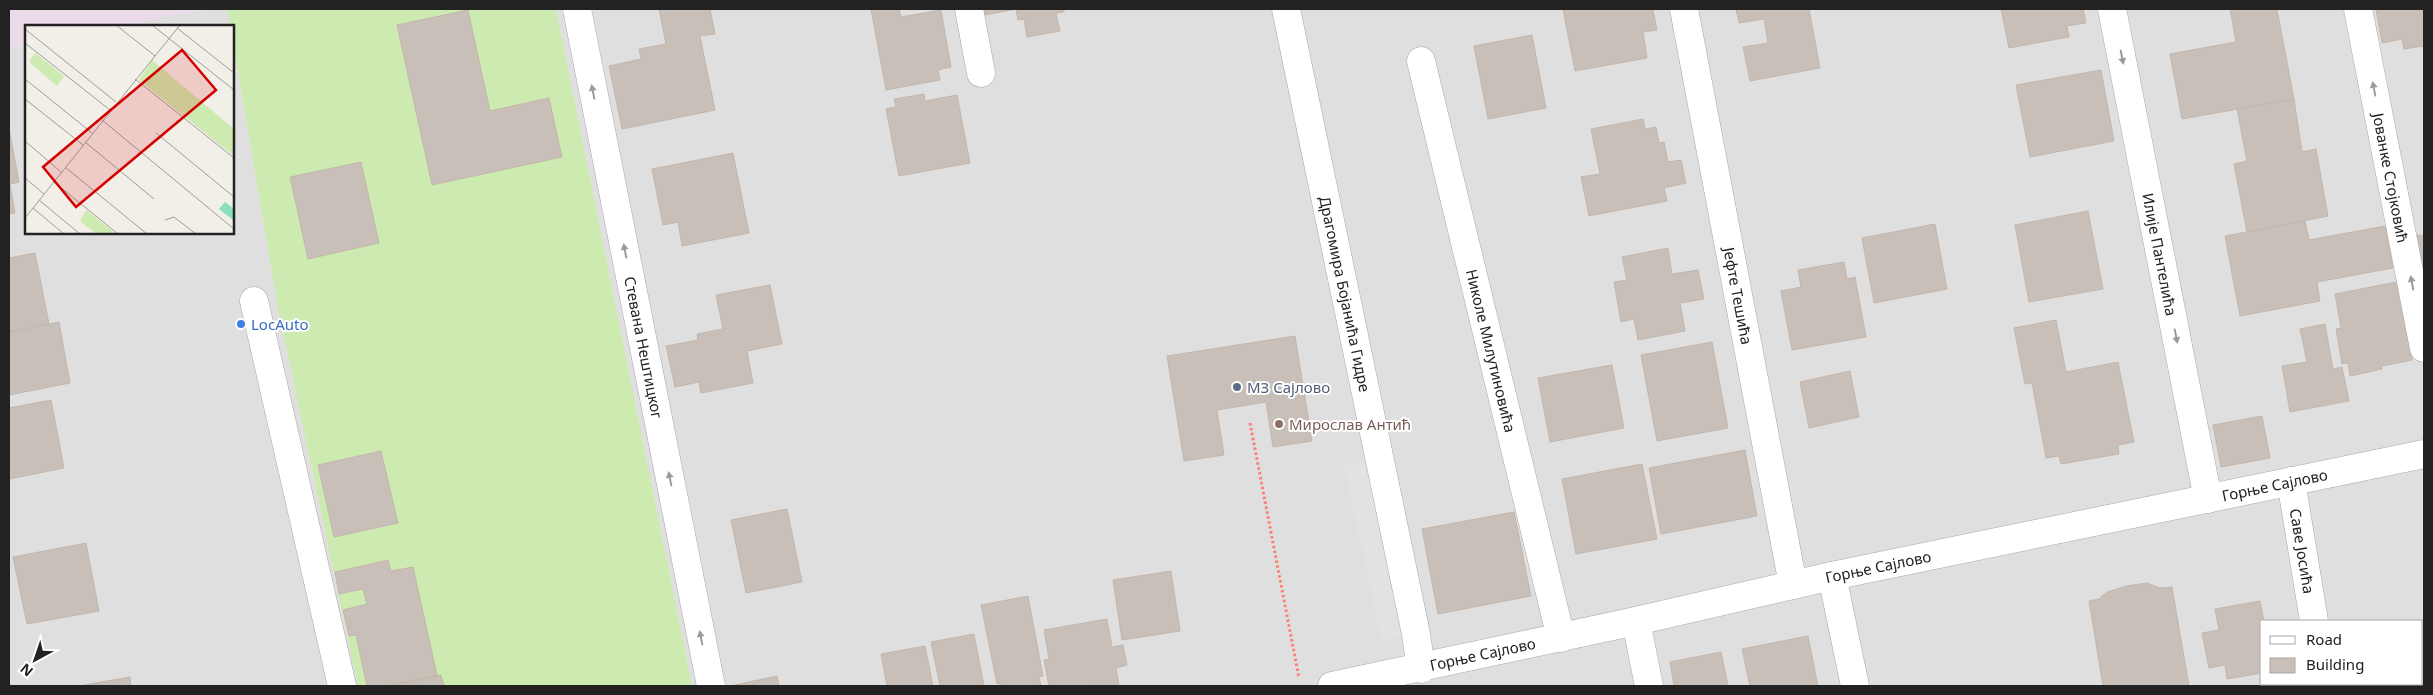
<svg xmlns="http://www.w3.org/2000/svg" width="2433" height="695" font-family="'Noto Sans',sans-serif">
<rect width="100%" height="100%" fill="#f2efe9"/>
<path fill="#e0dfdf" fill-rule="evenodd" d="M9 9H2424V686H9ZM26 26H232V232H26ZM2262 621H2422V684H2262Z"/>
<polygon fill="#ebdbe8" points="9,9 209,9 121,26 26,26 26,44 9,48"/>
<polygon fill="#cdebb0" points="227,9 556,9 692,686 358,686 278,308 233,42 232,26 230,26"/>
<polygon fill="#e2e2e2" points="1378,459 1416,634 1382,641 1344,466"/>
<g fill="#c7bfb8" stroke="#c4b6ab">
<polygon points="659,9 710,9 715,34 700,36 715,110 622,129 609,66 641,59 639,49 666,44"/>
<polygon points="871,9 899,9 901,17 941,10 951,67 938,70 940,80 886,90"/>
<polygon points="984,9 1016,9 985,15"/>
<polygon points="1016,9 1064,9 1064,12 1056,13 1060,31 1027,37 1024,19 1018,20"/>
<polygon points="1563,9 1653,9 1657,30 1643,32 1647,58 1575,71"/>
<polygon points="1736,9 1809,9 1820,68 1750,81 1743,47 1768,43 1764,19 1739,23"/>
<polygon points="2001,9 2083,9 2086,23 2067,26 2069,37 2009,48"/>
<polygon points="2230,9 2277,9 2294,99 2182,119 2170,54 2236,42"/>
<polygon points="2376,9 2424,9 2424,46 2404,49 2402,39 2382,43"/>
<polygon points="468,10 490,111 549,98 562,157 432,185 397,25"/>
<polygon points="1532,35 1546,108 1488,119 1474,46"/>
<polygon points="2101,70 2114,141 2030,157 2016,85"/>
<polygon points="924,94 925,101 957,95 970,163 899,176 886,109 896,107 894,99"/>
<polygon points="2294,99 2302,152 2316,149 2328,216 2247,232 2234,164 2247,161 2237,109"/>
<polygon points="1643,119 1645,129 1656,127 1659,143 1664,142 1668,162 1681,160 1686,183 1664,188 1667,201 1589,216 1581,177 1600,174 1591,129"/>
<polygon points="9,129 19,182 10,184 15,213 9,214"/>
<polygon points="733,153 749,233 682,246 678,222 663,225 652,169"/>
<polygon points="361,162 379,243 308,259 290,177"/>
<polygon points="2088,211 2103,289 2029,302 2015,225"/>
<polygon points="2305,221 2309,240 2385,226 2393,268 2317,282 2320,301 2240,316 2225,236"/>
<polygon points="1935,224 1947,289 1874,303 1862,238"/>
<polygon points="2424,235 2424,285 2415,236"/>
<polygon points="1668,248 1672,274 1698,270 1704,299 1680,303 1685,331 1638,340 1634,319 1621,322 1614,282 1627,280 1622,257"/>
<polygon points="35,253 49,324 9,332 9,258"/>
<polygon points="1844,262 1847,279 1855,277 1866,337 1792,350 1781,291 1801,287 1798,270"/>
<polygon points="2397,282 2412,360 2382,366 2382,369 2350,376 2348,363 2342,364 2336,329 2341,328 2335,294"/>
<polygon points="770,285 782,344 747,351 753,383 701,393 699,382 675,387 666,346 698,340 697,334 723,329 716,295"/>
<polygon points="2056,320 2066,372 2118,362 2134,442 2118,445 2119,454 2061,464 2059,456 2046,458 2032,383 2025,384 2014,328"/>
<polygon points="59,322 70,383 9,395 9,332"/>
<polygon points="2325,324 2333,369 2342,367 2349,401 2290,412 2282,366 2307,362 2300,329"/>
<polygon points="1295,336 1312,441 1273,447 1266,402 1217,410 1224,455 1184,461 1167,356"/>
<polygon points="1712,342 1728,428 1657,441 1641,355"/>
<polygon points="1612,365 1624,428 1550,442 1538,378"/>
<polygon points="1850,371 1859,417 1809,428 1800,382"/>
<polygon points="51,400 64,468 9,479 9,408"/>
<polygon points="2262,416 2270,458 2221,467 2213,425"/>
<polygon points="1745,450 1757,516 1661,534 1649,468"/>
<polygon points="381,451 398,523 334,537 318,465"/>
<polygon points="1642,464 1657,539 1576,554 1562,479"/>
<polygon points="787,509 802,582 746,593 731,520"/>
<polygon points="1514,512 1531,596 1438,614 1422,529"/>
<polygon points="86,543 99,611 27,624 13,557"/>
<polygon points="388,560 391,571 413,567 437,675 386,686 367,686 356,635 349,636 343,610 367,604 363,589 339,594 335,572"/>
<polygon points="1171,571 1180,631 1122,640 1113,580"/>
<polygon points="2147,583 2160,588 2172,587 2189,686 2103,686 2089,601 2099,599 2107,592 2127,586"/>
<polygon points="1028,596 1043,676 1039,677 1041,686 1001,686 1001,684 997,684 981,605"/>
<polygon points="2260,601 2264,621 2262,621 2262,673 2227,679 2225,665 2209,668 2202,633 2219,630 2215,609"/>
<polygon points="1107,619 1112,647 1123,645 1127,665 1116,668 1119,685 1049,686 1044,660 1049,659 1044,630"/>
<polygon points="974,634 984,686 940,686 931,642"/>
<polygon points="1808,636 1818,686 1750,686 1742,649"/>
<polygon points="925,646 933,686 887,686 881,654"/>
<polygon points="1721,652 1728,686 1674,686 1670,662"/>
<polygon points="441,675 444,686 390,686"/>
<polygon points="777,676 779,686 730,686"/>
<polygon points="130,677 131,686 78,686"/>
</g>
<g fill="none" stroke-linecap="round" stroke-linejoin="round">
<g stroke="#a9a9a9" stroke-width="29">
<g id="minor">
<path id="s1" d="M577 9 711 686"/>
<polyline points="969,9 981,73"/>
<path id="s2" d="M1286 9 1416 634 1421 669"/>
<path id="s3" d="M1684 9 1793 585"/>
<path id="s4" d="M2112 9 2208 499"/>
<path id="s5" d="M2358 9 2424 348"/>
<path id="s6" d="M1421 61 1561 638"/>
<polyline points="254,301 342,686"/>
<path id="s7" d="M2291 481 2314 621"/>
<polyline points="1832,576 1855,686"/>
<polyline points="1636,621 1649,686"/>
<polyline points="2325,684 2325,686"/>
<path id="s8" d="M1332 686 1636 621 1832 576 2424 454"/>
</g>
</g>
<polyline stroke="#fa8072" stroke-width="3" stroke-dasharray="2.5 2.5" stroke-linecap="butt" points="1250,423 1299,678"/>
<use href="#minor" stroke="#fff" stroke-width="28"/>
</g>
<defs><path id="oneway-solid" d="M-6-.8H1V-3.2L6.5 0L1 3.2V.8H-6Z" transform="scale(1.25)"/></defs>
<g fill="#9c9c9c">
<use href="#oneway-solid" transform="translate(2122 57) rotate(79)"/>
<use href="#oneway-solid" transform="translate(2374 89) rotate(-101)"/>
<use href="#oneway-solid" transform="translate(593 92) rotate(-101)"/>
<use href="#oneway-solid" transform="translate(625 251) rotate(-101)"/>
<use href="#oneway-solid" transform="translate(2412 283) rotate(-101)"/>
<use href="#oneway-solid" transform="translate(2176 336) rotate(79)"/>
<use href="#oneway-solid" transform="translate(670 479) rotate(-101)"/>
<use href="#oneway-solid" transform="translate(701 638) rotate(-101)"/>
</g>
<circle fill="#3f7fe0" stroke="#fff" stroke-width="2" cx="241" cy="324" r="5"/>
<circle fill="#5c6f8a" stroke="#fff" stroke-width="2" cx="1237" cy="387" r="5"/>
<circle fill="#8d6e63" stroke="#fff" stroke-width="2" cx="1279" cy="424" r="5"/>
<g text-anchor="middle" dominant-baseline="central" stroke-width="4" stroke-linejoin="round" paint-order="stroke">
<g font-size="15" fill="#222" stroke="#fff">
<text stroke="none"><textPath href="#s5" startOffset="172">Јованке Стојковић</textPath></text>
<text stroke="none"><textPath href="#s4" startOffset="250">Илије Пантелића</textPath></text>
<text stroke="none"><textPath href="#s2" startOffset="291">Драгомира Бојанића Гидре</textPath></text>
<text stroke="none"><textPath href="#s3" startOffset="292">Јефте Тешића</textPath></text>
<text stroke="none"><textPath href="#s1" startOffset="345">Стевана Нештицког</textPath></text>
<text stroke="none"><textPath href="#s6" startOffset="298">Николе Милутиновића</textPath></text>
<text stroke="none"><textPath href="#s8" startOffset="964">Горње Сајлово</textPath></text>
<text stroke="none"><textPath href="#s7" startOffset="71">Саве Јосића</textPath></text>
<text stroke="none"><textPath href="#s8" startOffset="559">Горње Сајлово</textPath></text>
<text stroke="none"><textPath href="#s8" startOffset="154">Горње Сајлово</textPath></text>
</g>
<g font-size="15" fill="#366cbe" stroke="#fff" text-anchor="start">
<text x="251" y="324">LocAuto</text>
</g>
<g font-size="15" fill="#4e5e75" stroke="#fff" text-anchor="start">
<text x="1247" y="387">МЗ Сајлово</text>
</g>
<g font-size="15" fill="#785e54" stroke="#fff" text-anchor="start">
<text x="1289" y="424">Мирослав Антић</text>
</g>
</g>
<g transform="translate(25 25)">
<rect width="209" height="209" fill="#f2efe9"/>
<path d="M10 28 39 51 32 61 4 37ZM127 35 209 104V131L114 55ZM61 185 91 209H72L55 196Z" fill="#cdebb0"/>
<path d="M200 177 209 184 208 195 194 184Z" fill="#88e0be"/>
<path fill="none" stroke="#9f9d99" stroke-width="1" d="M91 0 130 31M127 0 209 65M152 3 209 48M0 4 91 77M0 18 85 85M0 54 67 108M110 54 209 133M0 74 58 120M77 95 209 204M131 108 209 172M0 116 36 147M60 117 129 174M40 142 122 209M0 153 19 169M29 157 93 209M14 175 55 209M8 183 39 209M0 193 155 0M140 195 149 192 171 209"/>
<path fill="#d40000" fill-opacity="0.15" stroke="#d40000" stroke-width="2.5" d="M157 25 191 65 51 182 18 142Z"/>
<rect width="209" height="209" fill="none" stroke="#222" stroke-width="2.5"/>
</g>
<rect width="2433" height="695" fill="none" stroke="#222222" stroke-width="20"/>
<rect x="2260" y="620" width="162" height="65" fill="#ffffff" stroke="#a7a7a7"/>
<rect x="2270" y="636" width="25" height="8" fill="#ffffff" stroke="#a7a7a7"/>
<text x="2306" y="645" font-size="15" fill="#222222">Road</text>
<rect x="2270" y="658" width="25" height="15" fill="#c7bfb8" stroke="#a7a7a7"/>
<text x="2306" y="670" font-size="15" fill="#222222">Building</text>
<g transform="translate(35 660) rotate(220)" stroke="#ffffff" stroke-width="4" paint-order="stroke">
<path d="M0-4L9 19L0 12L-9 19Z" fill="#222222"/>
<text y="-8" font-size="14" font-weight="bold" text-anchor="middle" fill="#222222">N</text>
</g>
</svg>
